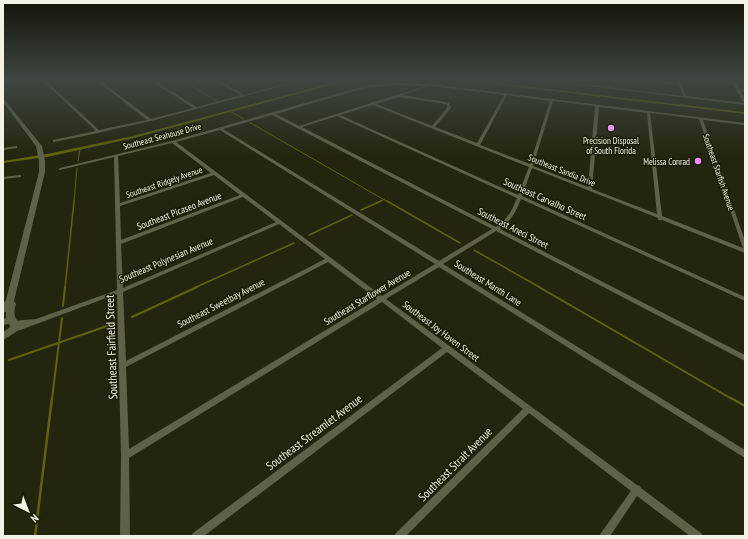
<svg xmlns="http://www.w3.org/2000/svg" width="748" height="539" font-family="'PT Sans Narrow',sans-serif">
<rect width="100%" height="100%" fill="#24250e"/>
<g fill="none" stroke-linecap="round" stroke-linejoin="round">
<g stroke="#5f630e" stroke-width="1">
<polyline points="181,80 217,101"/>
<polyline points="231,112 244,119"/>
<polyline points="249,122 388,202"/>
<polyline points="78,161 80,150"/>
<polyline points="74,202 77,168"/>
<polyline points="379,202 385,199"/>
</g>
<g stroke="#5f630e" stroke-width="1.5">
<polyline points="387,201 460,243"/>
<polyline points="361,210 381,201"/>
<polyline points="309,235 352,215"/>
<polyline points="474,250 541,288"/>
<polyline points="65,288 74,201"/>
<polyline points="194,288 294,243"/>
</g>
<g stroke="#5f630e" stroke-width="2">
<polyline points="539,287 732,399"/>
<polyline points="63,306 65,287"/>
<polyline points="132,317 197,287"/>
<polyline points="9,360 110,325"/>
<polyline points="52,399 62,318"/>
</g>
<g stroke="#5f630e" stroke-width="2.5">
<polyline points="731,398 745,406"/>
<polyline points="35,536 52,398"/>
</g>
<g fill="#5f630e" fill-rule="evenodd">
<polygon points="343,80 349,80 134,138 47,157 3,163 3,161 47,154 133,136"/>
<polygon points="461,80 472,80 744,112 745,112 745,114"/>
</g>
<g fill="#5f6249" fill-rule="evenodd">
<polygon points="42,80 45,80 99,130 147,120 96,80 99,80 151,119 193,108 150,80 153,80 197,107 241,95 213,80 217,80 224,84 240,80 246,80 226,85 244,95 300,80 305,80 151,121 101,132 99,133 98,133 54,142 53,142 53,140 96,131"/>
<polygon points="539,80 550,80 683,96 679,85 645,80 655,80 678,83 678,81 680,80 686,96 745,103 745,105"/>
<path d="M392 83 431 84 745 123V125L703 120 745 241V253L662 220H658V218L532 168 522 196 745 297V301L521 199C516 211 511 222 500 229L745 355V361L496 231 443 264 745 450V458L439 267 386 299 637 485 640 486 641 488 701 533 703 536H690L637 496 610 536H599L601 533 631 491 529 413 406 536H394L396 533 523 409 447 352 204 536H191L193 533 442 348 382 302 129 458 130 536H120L121 456 117 294 15 332H11L10 330 11 328 21 325H12L11 323 12 321 36 319 117 290 114 157 60 170 58 169 60 168 172 141 364 86ZM392 85 427 86 373 102H371V103L299 126 276 114 365 88ZM430 86H431L504 95 477 143 435 127 451 108 449 103 440 101 402 95ZM507 95 550 101 530 164 480 145ZM399 97 440 103 447 105V108L432 126 376 104ZM553 101 595 106 588 187 533 166ZM373 105 529 167 518 195 340 115ZM599 107 647 113 657 214 592 189ZM650 113 699 119 743 248 662 216ZM272 115 297 128 492 229 439 261 223 129ZM337 116 517 198C512 210 508 219 496 227L302 127ZM220 130 435 264 382 296 176 142ZM172 143 211 173 120 203 118 156ZM214 175 240 195 121 240 120 206ZM243 197 276 222 123 288 121 244ZM279 224 325 259 126 361 123 292ZM328 262 377 299 129 449 126 367Z"/>
<polygon points="738,89 745,90 745,92 737,91 737,90"/>
<polygon points="16,146 17,146 17,148 3,150 3,148"/>
<polygon points="20,175 21,175 21,177 3,179 3,177"/>
</g>
<g fill="#5f6249" fill-rule="evenodd">
<polygon points="730,80 734,80 745,98 745,103 743,102"/>
<path d="M3 98 42 146 45 161V172L14 301 16 304C13 314 14 316 20 325L16 332 3 340V332L9 328 10 326 9 324 3 325V319L6 318V312L3 313V304L6 300 39 172V161L36 146 3 102Z"/>
</g>
</g>
<linearGradient id="sky" x2="0" y2="1"><stop stop-color="#141408"/><stop offset="0.51" stop-color="#3f4641"/><stop offset="1" stop-color="#3f4641" stop-opacity="0"/></linearGradient>
<rect width="748" height="156" fill="url(#sky)"/>
<g fill="#ec8cfa" stroke="#1a1c05" stroke-width="1.5">
<circle cx="611" cy="128" r="4"/>
<circle cx="698" cy="161" r="4"/>
</g>
<g text-anchor="middle" dominant-baseline="central" stroke-width="3" stroke-linejoin="round" paint-order="stroke">
<g font-size="9" fill="#f2f3e5" stroke="#1a1c05">
<text transform="translate(162 136) rotate(-15)">Southeast Seahouse Drive</text>
<text transform="translate(562 170) rotate(22)">Southeast Sandia Drive</text>
<text transform="translate(719 172) rotate(71)">Southeast Starfish Avenue</text>
<text transform="translate(164 182) rotate(-19)">Southeast Ridgely Avenue</text>
</g>
<g font-size="9" fill="#f2f3e5" stroke="#1a1c05">
<text x="611" y="140">Precision Disposal<tspan x="611" dy="10">of South Florida</tspan></text>
<text x="690" y="161" text-anchor="end">Melissa Conrad</text>
</g>
<g font-size="10" fill="#f2f3e5" stroke="#1a1c05">
<text transform="translate(545 199) rotate(24)">Southeast Carvalho Street</text>
<text transform="translate(179 211) rotate(-21)">Southeast Picaseo Avenue</text>
<text transform="translate(513 228) rotate(27)">Southeast Aneci Street</text>
<text transform="translate(166 260) rotate(-23)">Southeast Polynesian Avenue</text>
<text transform="translate(488 283) rotate(32)">Southeast Manth Lane</text>
<text transform="translate(367 297) rotate(-31)">Southeast Starflower Avenue</text>
<text transform="translate(221 303) rotate(-27)">Southeast Sweetbay Avenue</text>
<text transform="translate(441 331) rotate(37)">Southeast Joy Haven Street</text>
</g>
<g font-size="12" fill="#f2f3e5" stroke="#1a1c05">
<text transform="translate(111 347) rotate(-92)">Southeast Fairfield Street</text>
<text transform="translate(314 432) rotate(-37)">Southeast Streamlet Avenue</text>
<text transform="translate(455 464) rotate(-45)">Southeast Strait Avenue</text>
</g>
</g>
<rect width="748" height="539" fill="none" stroke="#f2f3e5" stroke-width="8"/>
<g transform="translate(28 511) rotate(138)" stroke="#1a1c05" stroke-width="3" paint-order="stroke">
<path d="M0-3L7 15L0 10L-7 15Z" fill="#f2f3e5"/>
<text y="-6" font-size="11" font-weight="bold" text-anchor="middle" fill="#f2f3e5">N</text>
</g>
</svg>
